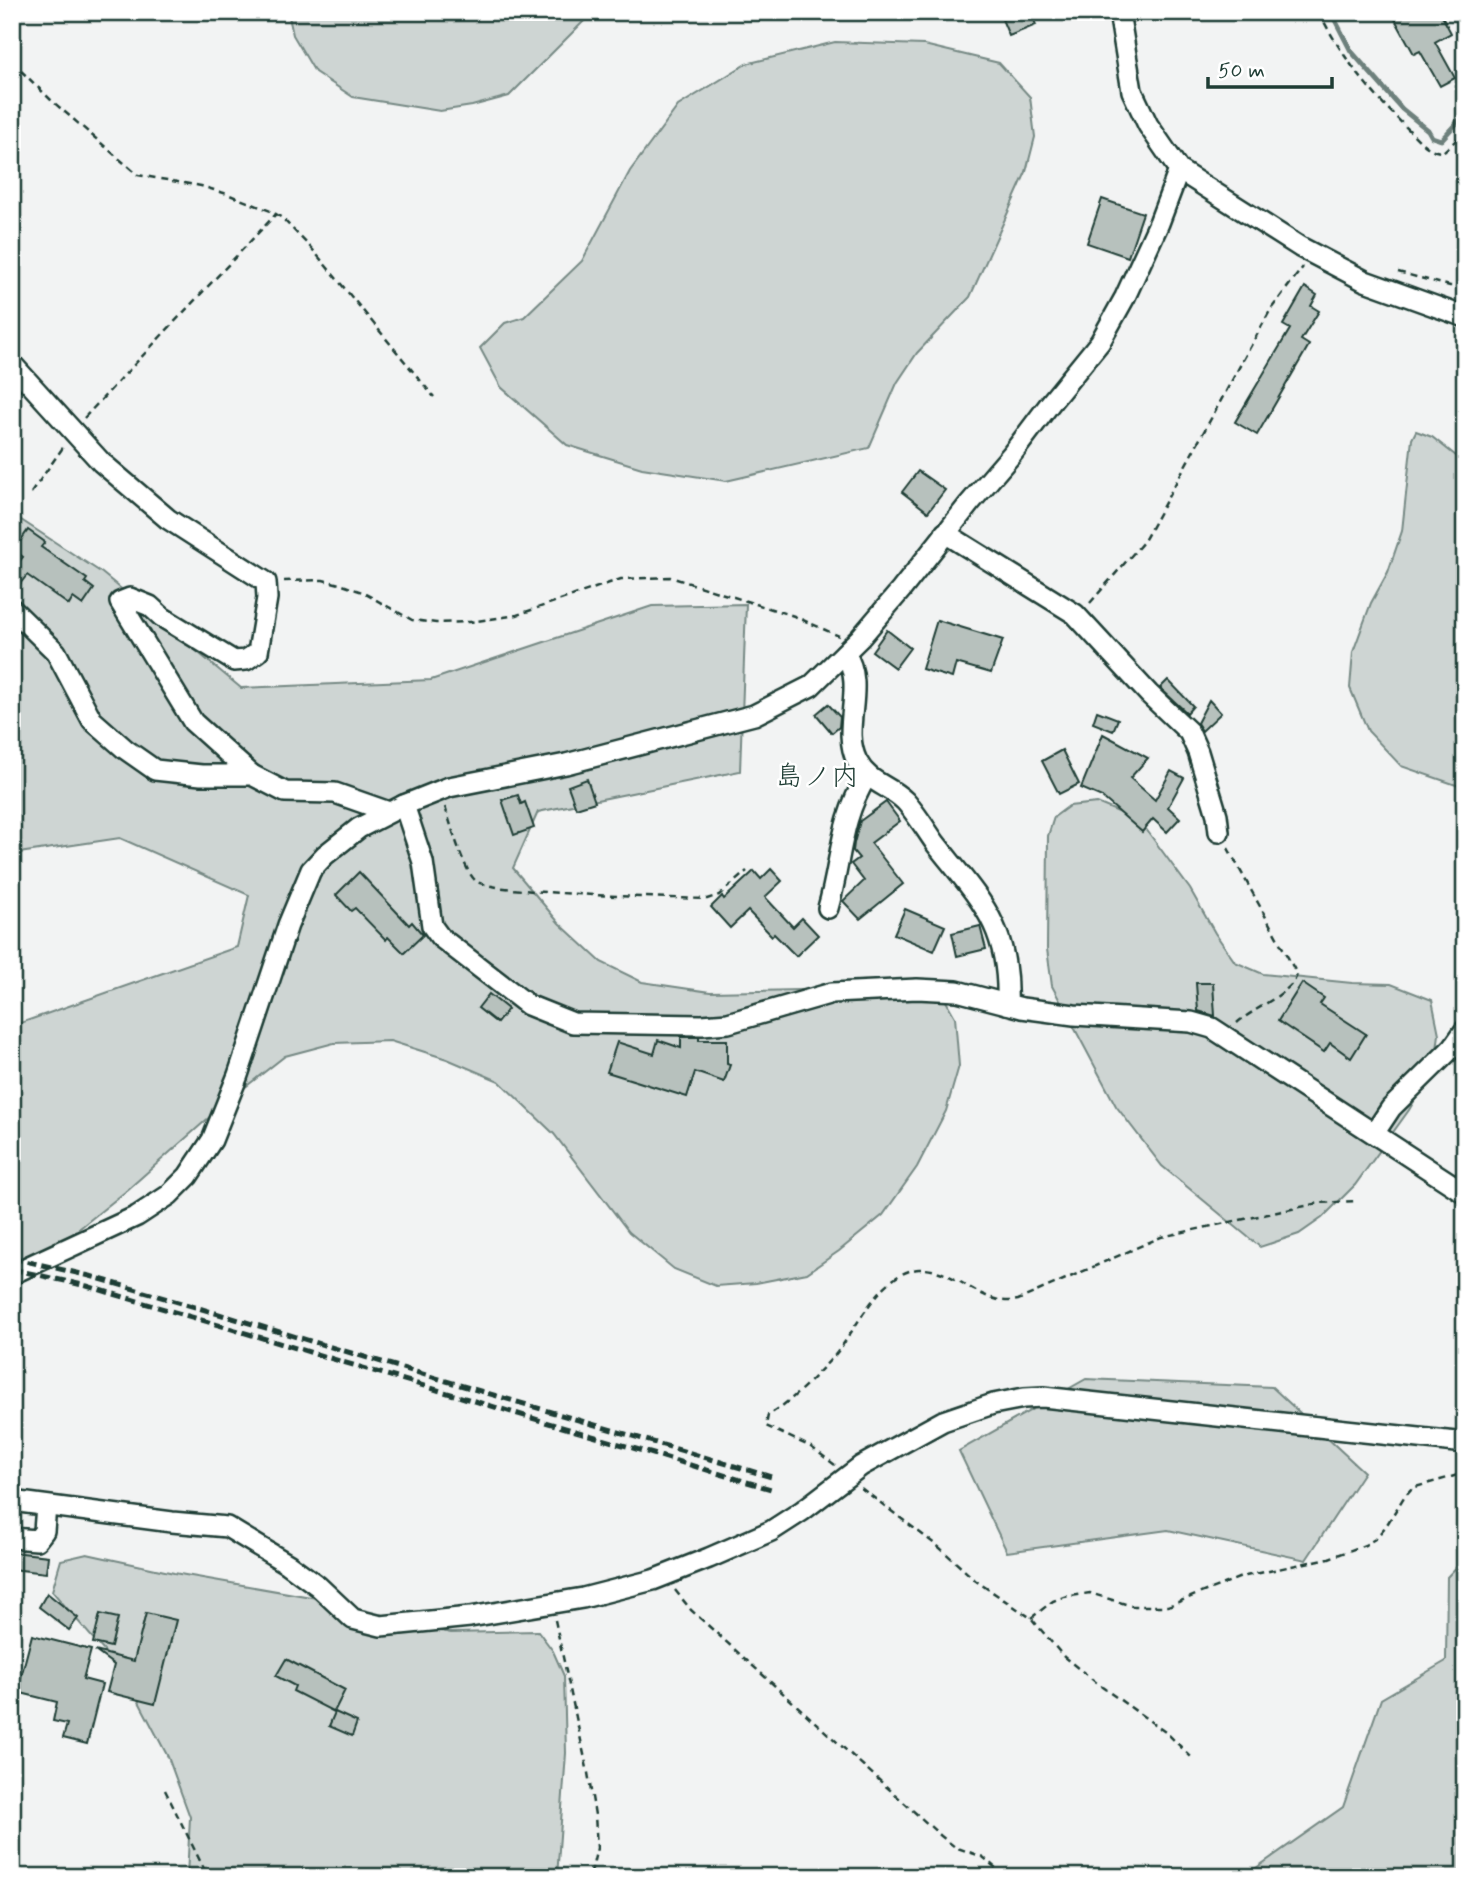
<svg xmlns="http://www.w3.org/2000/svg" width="1477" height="1889" font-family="Mynerve,'Klee One',sans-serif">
<rect width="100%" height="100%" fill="#f2f3f3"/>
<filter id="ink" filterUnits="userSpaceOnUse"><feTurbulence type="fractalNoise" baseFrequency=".0143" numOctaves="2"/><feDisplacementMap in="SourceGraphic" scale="14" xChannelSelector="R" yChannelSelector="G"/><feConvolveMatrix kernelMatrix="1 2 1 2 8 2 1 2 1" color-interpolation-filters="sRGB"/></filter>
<g filter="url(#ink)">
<g fill="#ced5d3" stroke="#768984" stroke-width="2">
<polygon points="288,12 593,12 509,96 472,106 440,111 353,97 315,72 293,35"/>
<polygon points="835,42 924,45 999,63 1030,97 1035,137 1026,172 970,297 917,353 897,383 869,448 726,481 642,468 567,445 501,387 480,348 505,323 524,317 582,261 630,171 678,106 746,64"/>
<polygon points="1416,431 1432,437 1465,463 1465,788 1401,766 1368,731 1350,688 1353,652 1371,603 1388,572 1402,531 1412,439"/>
<polygon points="12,514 102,573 241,688 431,680 652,606 746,604 740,771 538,812 513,868 559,923 601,962 642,982 710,992 938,987 955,1017 959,1066 946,1111 917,1167 883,1215 839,1251 807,1273 756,1283 716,1286 674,1269 629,1232 554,1134 499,1081 447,1059 390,1041 334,1043 285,1056 230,1099 125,1192 70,1236 19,1263 12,1263 12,1026 237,947 249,895 120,838 12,854"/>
<polygon points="1097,803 1140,821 1190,889 1215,933 1235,962 1263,974 1352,983 1391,984 1432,1000 1439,1034 1435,1066 1409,1110 1355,1185 1322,1218 1299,1234 1260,1247 1162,1166 1116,1106 1052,986 1047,949 1048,836 1054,817 1069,806"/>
<polygon points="1086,1379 1272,1387 1364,1472 1306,1560 1168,1530 1007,1552 959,1451"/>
<polygon points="87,1554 174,1573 328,1600 384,1619 451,1633 538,1631 553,1651 564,1676 566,1753 557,1877 187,1877 190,1817 168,1757 136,1696 104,1651 52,1591 61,1560"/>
<polygon points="1465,1558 1465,1877 1247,1877 1246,1875 1343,1807 1381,1699 1446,1661 1447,1577"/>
</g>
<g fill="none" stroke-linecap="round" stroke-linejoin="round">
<polyline stroke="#6d807b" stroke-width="5" points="1331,12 1351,51 1402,109 1428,130 1432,137 1441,140 1465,114"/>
</g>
<g fill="#b7c1bd" stroke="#1f3d34" stroke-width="2">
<polygon points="999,12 1031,12 1036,25 1009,36"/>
<polygon points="1391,12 1440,12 1451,33 1435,42 1455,78 1440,86 1420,51 1414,54"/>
<polygon points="1102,199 1143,213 1128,257 1087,243"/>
<polygon points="1305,287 1317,295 1311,306 1319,311 1301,340 1309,345 1257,435 1235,422 1290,329 1283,325"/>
<polygon points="918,471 945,490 928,512 902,492"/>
<polygon points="28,530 45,542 41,547 87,579 85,582 94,589 83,605 73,598 69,605 27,575 12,594 12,570 23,557 14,550"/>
<polygon points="937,620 1003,640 991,673 956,663 952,678 922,669"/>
<polygon points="887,630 910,648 895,668 872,651"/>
<polygon points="1168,680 1193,706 1187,713 1160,688"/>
<polygon points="1209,700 1221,713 1202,731 1197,723"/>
<polygon points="828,704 840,717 839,727 832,733 816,714"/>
<polygon points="1097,711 1118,719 1113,731 1093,723"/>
<polygon points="1103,734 1148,758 1130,778 1155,800 1171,771 1184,778 1168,807 1180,818 1167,832 1153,819 1142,832 1102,797 1081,788"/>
<polygon points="1062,750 1079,784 1059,794 1042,761"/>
<polygon points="587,779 595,802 576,808 568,786"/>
<polygon points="518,795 521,804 525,802 534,828 514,835 502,800"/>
<polygon points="886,802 900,821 871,843 903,884 860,919 843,901 864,881 851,864 859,858 853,851 854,843 860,821"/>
<polygon points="771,869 782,881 765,897 793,927 802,918 818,935 796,956 774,934 772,936 748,911 730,928 711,907 722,896 724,899 754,871 761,879"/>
<polygon points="359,872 409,925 412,922 423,935 404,953 388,937 386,940 355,908 351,911 336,895"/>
<polygon points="905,909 945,926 934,951 894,934"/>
<polygon points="980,926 986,949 957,956 952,933"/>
<polygon points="1196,983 1213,983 1215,1016 1198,1011"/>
<polygon points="1302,983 1324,998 1320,1004 1366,1034 1351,1058 1330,1043 1324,1052 1278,1021"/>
<polygon points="489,994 508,1009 497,1023 478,1008"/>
<polygon points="681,1037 699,1037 699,1040 727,1040 727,1064 730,1065 724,1082 695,1072 687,1097 607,1072 617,1042 654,1054 658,1040 681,1048"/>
<polygon points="13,1552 48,1556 46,1573 12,1569"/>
<polygon points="47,1593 78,1618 69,1630 39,1607"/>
<polygon points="146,1613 176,1620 155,1704 107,1692 114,1665 95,1651 134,1661"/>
<polygon points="100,1614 118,1618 111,1647 93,1643"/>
<polygon points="32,1635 91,1650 83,1679 102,1684 87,1744 63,1738 67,1724 53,1721 57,1702 17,1692"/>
<polygon points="286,1659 345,1690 334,1712 293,1691 295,1686 276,1676"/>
<polygon points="335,1712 357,1722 352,1736 329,1726"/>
</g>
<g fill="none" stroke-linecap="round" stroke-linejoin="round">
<g stroke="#1f3d34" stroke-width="24">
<g id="minor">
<polyline points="1119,12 1132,91 1148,125 1179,170 1300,247 1365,281 1465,317"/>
<polyline points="12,364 101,462 168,519 266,582 267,598 258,652 246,660 234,661 162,617 150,606 130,598 120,602 193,722 252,775"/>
<polyline points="945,533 1075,614 1149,694 1189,732 1198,752 1217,815 1219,832"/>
<polyline points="12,609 56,652 92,720 125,749 155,770 201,775 252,775 285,792 335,793 389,812"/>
<path d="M845 653C867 687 840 727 857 761 869 784 888 784 905 801 916 813 926 830 936 844 981 901 1010 927 1007 1004"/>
<polyline points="404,805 423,862 432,926 440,937 528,1005 573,1023 702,1025 728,1023 832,993 917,989 957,991 1022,1008 1074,1015 1191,1022 1212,1028 1465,1193"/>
<path d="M828 908C842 860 839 821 867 776"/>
<polyline points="1375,1132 1391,1108 1453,1047 1465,1030"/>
<polyline points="12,1274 137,1216 169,1195 188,1176 212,1140 238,1075 288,925 311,870 325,855 359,828 404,805 449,787 566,764 754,715 811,686 860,638 901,590 969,504 1012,454 1052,401 1100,342 1125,297 1159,223 1179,170"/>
<polyline points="12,1501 172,1522 227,1527 288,1564 318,1586 353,1619 381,1626 470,1617 583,1598 653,1580 709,1558 771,1531 802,1511 861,1466 943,1421 993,1404 1024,1398 1043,1397 1465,1443"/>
<polyline points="12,1538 37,1540 44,1531 46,1506"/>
</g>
</g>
<g stroke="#1f3d34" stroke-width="2.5" stroke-dasharray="7 5" stroke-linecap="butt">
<path d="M1319 12C1342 58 1371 93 1408 129 1418 139 1428 152 1443 152L1465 132"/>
<polyline points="12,62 51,100 138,175 201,186 227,194 273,212 282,218 313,250 434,397"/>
<polyline points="1398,272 1450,286 1465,286"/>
<polyline points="84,418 276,214"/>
<polyline points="31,493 64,446"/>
<polyline points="284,581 323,580 340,584 362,592 412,620 436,623 470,622 517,615 621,579 670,577 794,616 839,636"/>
<polyline points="1090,603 1144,541 1271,309 1303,267"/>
<path d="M445 807C451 824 463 870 476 881 491 894 676 898 707 899L719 895 747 871"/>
<path d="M1228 848 1297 974C1294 992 1251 1010 1237 1023"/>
<path d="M835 1465 811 1447 766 1426 768 1415C793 1401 815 1376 835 1355 857 1329 880 1272 919 1269 956 1267 981 1308 1018 1300L1161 1237 1319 1203 1358 1201"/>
<polyline points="861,1488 940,1548 976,1581 1031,1618 1064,1657 1102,1687 1168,1734 1191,1757"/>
<polyline points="675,1590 691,1610 941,1836 955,1847 983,1857 1006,1877"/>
<polyline points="1031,1618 1053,1601 1064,1597 1090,1593 1132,1606 1168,1606 1241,1577 1329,1558 1365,1545 1375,1539 1386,1526 1404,1497 1412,1488 1465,1473"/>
<polyline points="555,1620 588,1773 595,1815 597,1848 590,1877"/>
<polyline points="165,1790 208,1877"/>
</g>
<use href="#minor" stroke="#fff" stroke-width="19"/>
<g stroke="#1f3d34" stroke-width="5" stroke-dasharray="10 5" stroke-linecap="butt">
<polyline points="12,1258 90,1276 775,1478"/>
<polyline points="12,1269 87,1286 771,1489"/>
</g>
</g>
</g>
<g text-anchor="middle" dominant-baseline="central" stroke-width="5" stroke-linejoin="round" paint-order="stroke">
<g font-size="28" fill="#1f3d34" stroke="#fff">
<text x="817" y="777">島ノ内</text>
</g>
</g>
<rect width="1477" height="1889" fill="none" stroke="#fff" stroke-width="42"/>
<rect x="21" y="21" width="1435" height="1847" fill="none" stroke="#1f3d34" stroke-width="2.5" filter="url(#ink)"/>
<path d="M1208 77v10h124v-10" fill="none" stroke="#1f3d34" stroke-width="3.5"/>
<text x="1218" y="77" font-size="21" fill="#1f3d34" stroke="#ffffff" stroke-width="5" paint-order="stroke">50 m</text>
</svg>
